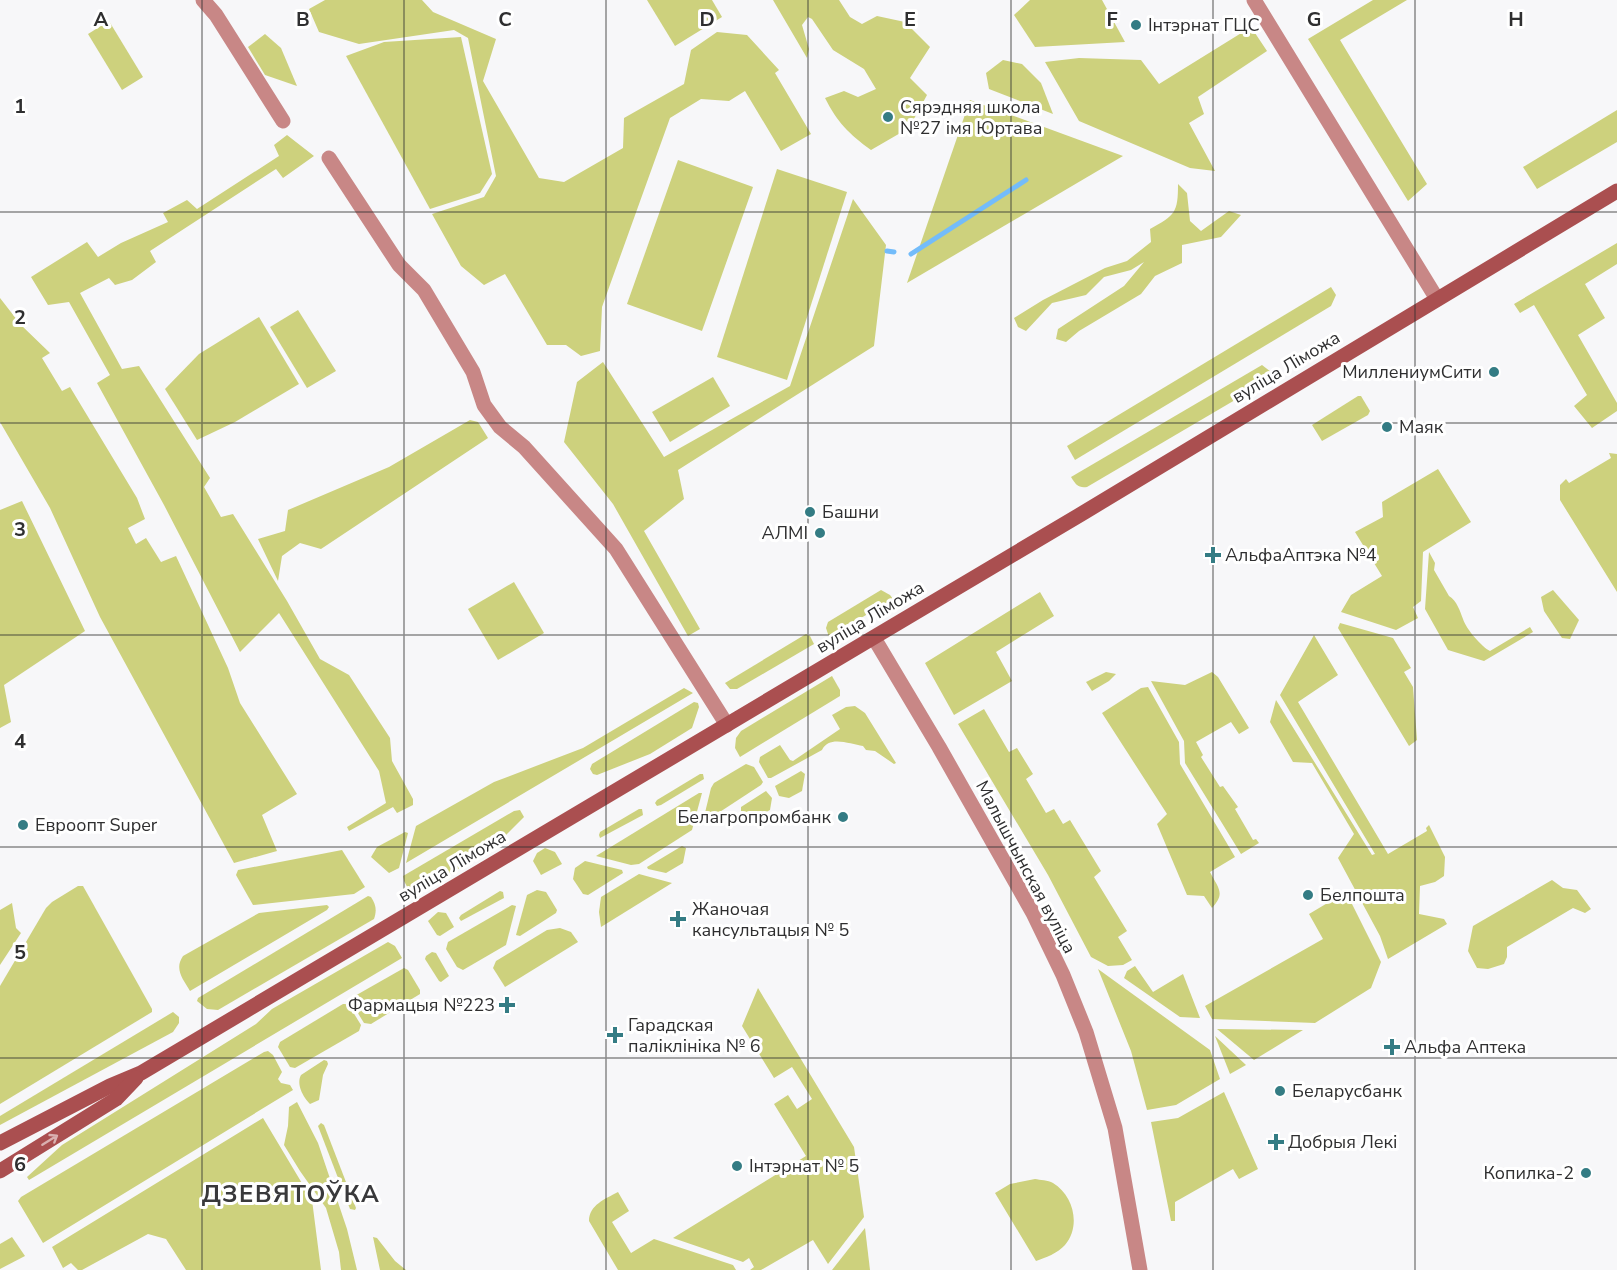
<svg xmlns="http://www.w3.org/2000/svg" width="1617" height="1270" font-family="'Nunito Sans',sans-serif">
<rect width="100%" height="100%" fill="#f7f7f9"/>
<g fill="#cdd17d">
<polygon points="325,0 422,0 433,12 496,39 483,81 539,178 564,182 623,148 624,118 684,84 691,50 717,32 747,35 779,70 775,73 811,134 781,151 745,91 729,101 701,99 670,118 602,307 600,351 581,356 566,345 547,345 505,274 484,285 461,266 432,214 484,197 496,176 468,38 454,30 359,44 319,32 309,9"/>
<polygon points="647,0 712,0 722,17 675,46"/>
<path d="M773 0H839L850 17 862 24 877 16 905 22 930 47 910 78 927 95 909 128 871 150C849 134 837 122 825 98L844 91 858 97 876 89 864 69 833 50 812 19 808 17 802 25 809 49 807 58Z"/>
<polygon points="1030,0 1102,0 1125,42 1035,47 1014,15"/>
<polygon points="1373,0 1407,0 1340,40 1427,184 1408,201 1308,39"/>
<polygon points="109,21 143,77 122,90 88,34"/>
<polygon points="1251,27 1267,51 1198,97 1204,114 1189,123 1215,171 1190,168 1079,121 1045,62 1079,58 1141,60 1159,84"/>
<polygon points="265,34 281,48 297,86 265,75 248,47"/>
<polygon points="461,37 492,174 480,193 430,209 346,56 384,42"/>
<polygon points="1003,60 1022,64 1041,83 1053,114 989,89 986,73"/>
<polygon points="970,100 1123,156 907,283"/>
<polygon points="1617,110 1617,142 1537,189 1523,167"/>
<polygon points="287,135 314,156 283,178 276,169 150,251 156,262 132,280 115,285 109,278 80,293 122,369 139,366 210,478 204,487 221,517 233,514 287,601 320,659 349,675 390,738 392,761 413,799 413,805 397,813 393,807 349,831 347,827 386,803 379,771 279,613 240,652 164,505 97,383 110,375 69,302 48,305 31,277 87,242 98,257 121,243 168,222 163,213 187,200 197,209 279,156 274,145"/>
<polygon points="678,160 753,187 702,331 627,304"/>
<polygon points="777,169 847,192 787,380 717,357"/>
<path d="M1178 184 1187 193 1190 221 1201 231 1229 211 1241 215 1221 237 1182 245V263L1155 276 1141 294 1079 331 1066 342 1056 339 1058 329 1124 286 1144 262 1131 270 1104 277 1086 295 1052 303 1026 331 1018 327 1014 318 1043 300 1105 268 1127 261 1151 242 1150 229C1175 215 1178 213 1178 184Z"/>
<polygon points="853,199 886,245 874,346 678,470 684,499 644,531 700,629 688,636 613,504 564,442 577,382 603,362 664,457 790,386"/>
<polygon points="1617,243 1617,264 1585,284 1605,318 1578,335 1617,403 1617,411 1592,428 1574,406 1587,395 1534,305 1520,313 1514,304"/>
<polygon points="1331,287 1336,295 1331,306 1075,460 1067,446"/>
<polygon points="0,298 21,325 50,353 42,358 62,391 70,387 137,498 145,519 128,528 136,544 146,538 161,562 176,556 228,668 240,703 297,794 262,815 277,851 234,863 100,617 50,508 0,422"/>
<polygon points="298,310 336,371 307,388 270,327"/>
<polygon points="259,317 299,384 235,422 197,440 165,389 199,354"/>
<path d="M1262 365 1276 376 1087 487C1078 488 1076 485 1071 477Z"/>
<polygon points="713,377 730,406 670,442 652,412"/>
<polygon points="1358,396 1361,396 1370,411 1368,415 1322,441 1312,425"/>
<polygon points="470,420 478,422 488,438 321,549 300,543 282,556 278,581 258,539 285,531 288,510 389,467"/>
<polygon points="1609,453 1617,454 1617,592 1560,500 1560,485 1566,479 1569,483 1611,458"/>
<polygon points="1438,469 1471,522 1423,552 1421,601 1413,607 1418,618 1396,630 1341,612 1351,595 1382,576 1355,532 1383,517 1382,502"/>
<polygon points="22,501 85,631 4,685 11,722 0,728 0,510"/>
<path d="M1429 552 1435 563 1434 570 1449 596C1457 601 1460 611 1463 619 1466 629 1482 647 1490 651L1530 627 1533 632 1484 661 1448 650 1425 609Z"/>
<polygon points="514,582 544,633 498,660 468,609"/>
<polygon points="881,590 890,595 893,599 829,637 826,628 828,622"/>
<polygon points="1553,590 1579,620 1570,639 1562,638 1544,611 1541,597"/>
<polygon points="1040,592 1054,616 996,652 1012,681 954,715 925,663"/>
<polygon points="1340,623 1393,638 1411,668 1404,672 1413,687 1417,740 1409,746 1338,628"/>
<polygon points="806,634 810,636 814,644 737,689 730,689 725,683"/>
<polygon points="1314,635 1338,675 1298,702 1388,854 1427,831 1426,828 1429,825 1445,857 1444,876 1435,882 1420,886 1419,914 1444,919 1447,924 1388,959 1380,936 1338,858 1354,834 1312,763 1293,762 1270,722 1276,700 1372,855 1375,854 1280,695"/>
<polygon points="1106,672 1116,674 1109,681 1092,691 1086,682"/>
<polygon points="1212,672 1218,677 1249,728 1239,734 1231,722 1196,742 1203,755 1201,757 1220,787 1223,786 1238,807 1235,809 1253,840 1256,839 1259,843 1241,854 1185,763 1184,741 1151,681 1185,685"/>
<polygon points="832,676 840,690 840,696 740,757 735,748 736,738 741,731"/>
<path d="M1148 687 1179 742 1180 764 1235 857 1210 872C1218 888 1226 893 1212 908L1204 896 1187 895 1157 824 1167 814 1102 713 1141 688Z"/>
<polygon points="684,688 693,693 406,863 416,826 494,782 583,748"/>
<polygon points="694,702 698,703 699,707 692,728 650,754 597,775 593,774 590,769 592,764"/>
<path d="M855 706 865 713 896 763 894 764 875 751 866 750 863 746C850 744 829 735 822 750L771 778H768L759 762 760 757 780 745 790 760 793 761 840 729 832 715 846 707Z"/>
<polygon points="984,709 1009,752 1017,748 1033,774 1026,779 1046,813 1054,809 1063,824 1070,820 1101,871 1094,877 1127,931 1118,937 1132,960 1123,965 1108,966 1091,957 1048,875 958,724"/>
<polygon points="746,764 754,767 763,782 761,785 706,821 703,821 711,788 714,783"/>
<polygon points="801,771 805,774 802,791 789,798 779,796 775,786"/>
<polygon points="700,774 703,774 704,779 661,805 657,806 655,803 657,800"/>
<polygon points="766,791 772,798 770,810 757,817 741,811 741,807"/>
<polygon points="699,793 702,793 692,830 639,864 631,865 596,856"/>
<polygon points="639,809 642,809 643,815 600,838 599,835 600,832"/>
<polygon points="520,810 524,817 492,849 412,896 404,881 403,876 514,811"/>
<polygon points="405,832 408,833 399,868 389,873 371,857 377,847"/>
<polygon points="682,846 686,848 683,863 666,873 648,869 647,867"/>
<polygon points="545,848 555,852 562,864 541,875 533,861 537,853"/>
<polygon points="342,850 365,887 354,894 253,905 236,875 238,870"/>
<polygon points="585,861 622,870 623,873 588,895 583,894 573,879 575,868"/>
<polygon points="639,874 672,883 601,927 599,912 601,897"/>
<polygon points="1552,880 1563,888 1577,890 1591,909 1585,913 1573,908 1507,947 1507,957 1504,964 1488,969 1477,968 1468,951 1473,926"/>
<polygon points="78,886 83,886 152,1009 152,1012 0,1104 0,986 46,908 52,902"/>
<polygon points="537,890 546,892 557,910 556,913 520,936 516,935 527,895"/>
<polygon points="500,891 503,892 504,898 461,921 459,918 461,915"/>
<polygon points="1346,892 1381,962 1371,988 1315,1023 1212,1019 1205,1006 1323,939 1309,914"/>
<path d="M368 896 371 897C376 905 377 910 374 919L218 1010 207 1009 197 1001 198 998Z"/>
<polygon points="12,903 16,928 21,933 0,965 0,910"/>
<path d="M327 905 329 907 327 910 190 991C183 979 174 969 183 956L259 913Z"/>
<polygon points="512,905 516,906 506,945 463,970 457,967 446,949 448,942"/>
<polygon points="438,912 446,913 454,927 440,936 437,935 428,921"/>
<polygon points="560,928 571,932 578,942 505,987 493,968 496,961 547,930"/>
<polygon points="388,942 395,946 402,958 29,1180 27,1177 62,1145 256,1024 272,1009"/>
<polygon points="432,952 436,953 449,976 441,982 439,981 425,959 426,956"/>
<polygon points="1135,966 1153,992 1183,974 1200,1018 1180,1017 1124,978 1127,971"/>
<polygon points="404,968 408,970 420,990 420,994 371,1024 364,1023 351,1002 353,997"/>
<polygon points="1098,969 1210,1050 1220,1079 1176,1105 1147,1110 1131,1051"/>
<polygon points="758,988 854,1147 864,1217 828,1264 813,1240 761,1270 750,1270 754,1267 749,1258 743,1262 673,1238 806,1156 774,1104 788,1095 797,1109 812,1099 792,1067 774,1078 742,1026"/>
<polygon points="343,1004 348,1004 361,1025 359,1031 295,1068 290,1067 278,1047 280,1042"/>
<polygon points="173,1012 179,1017 179,1023 173,1032 0,1125 0,1116"/>
<polygon points="1217,1029 1303,1030 1254,1060"/>
<polygon points="1215,1036 1246,1065 1230,1074"/>
<polygon points="268,1051 273,1055 282,1072 278,1079 281,1083 290,1085 293,1090 43,1243 18,1201 21,1197 264,1052"/>
<path d="M324 1060 327 1061 328 1064 323 1075 319 1100 310 1104C303 1097 296 1084 301 1075Z"/>
<polygon points="1224,1092 1258,1169 1239,1179 1233,1169 1175,1202 1175,1221 1171,1221 1151,1122 1178,1118"/>
<polygon points="297,1102 318,1143 347,1229 357,1270 341,1270 339,1252 326,1208 300,1171 284,1145 288,1126 289,1107"/>
<polygon points="263,1118 312,1200 321,1270 186,1270 166,1239 148,1234 82,1270 78,1270 71,1263 63,1268 52,1247"/>
<polygon points="321,1123 324,1125 356,1208 355,1210 350,1209 318,1126"/>
<path d="M1035 1179C1040 1180 1048 1180 1053 1183 1074 1196 1081 1226 1065 1245 1058 1253 1045 1258 1036 1261L995 1193 1010 1184Z"/>
<path d="M618 1192 629 1211 612 1222 631 1253 654 1239 733 1265 736 1270H618L589 1221C589 1205 605 1199 618 1192Z"/>
<polygon points="865,1228 870,1270 832,1270"/>
<polygon points="12,1237 25,1256 0,1269 0,1244"/>
<polygon points="373,1237 377,1238 395,1261 406,1270 380,1270"/>
</g>
<g fill="none" stroke-linecap="round" stroke-linejoin="round">
<g stroke="#73bcfa" stroke-width="5">
<polyline points="887,251 894,252"/>
<polyline points="911,254 1026,180"/>
</g>
<g stroke="#c88786" stroke-width="15">
<polyline points="203,0 216,15 283,121"/>
<polyline points="1254,0 1437,299"/>
<polyline points="329,158 399,265 424,290 473,372 484,405 500,427 524,447 616,549 727,725"/>
<polyline points="874,638 939,747 1033,913 1063,975 1086,1032 1115,1128 1140,1270"/>
</g>
<g stroke="#aa4f50" stroke-width="15">
<polyline points="0,1143 110,1086 141,1073 1083,513 1617,191"/>
<polyline points="0,1171 116,1099 136,1078"/>
</g>
</g>
<defs><path id="oneway-shaft" d="M-6 0H5M1.5-3L5.5 0L1.5 3" fill="none" stroke-width="1.6" stroke-linecap="round" stroke-linejoin="round" transform="scale(1.5)"/></defs>
<use stroke="#d9b0b0" href="#oneway-shaft" transform="translate(50 1140) rotate(-32)"/>
<path fill="none" stroke="#2f2f30" stroke-width="1.5" stroke-opacity="0.55" d="M202 0V1270M404 0V1270M606 0V1270M808 0V1270M1011 0V1270M1213 0V1270M1415 0V1270M0 212H1617M0 423H1617M0 635H1617M0 847H1617M0 1058H1617"/>
<g fill="#347c84" stroke="#fff" stroke-width="2">
<circle cx="1136" cy="25" r="6"/>
<circle cx="888" cy="117" r="6"/>
<circle cx="1494" cy="372" r="6"/>
<circle cx="1387" cy="427" r="6"/>
<circle cx="810" cy="512" r="6"/>
<circle cx="820" cy="533" r="6"/>
<path d="M1210 546h6v6h6v6h-6v6h-6v-6h-6v-6h6z"/>
<circle cx="843" cy="817" r="6"/>
<circle cx="23" cy="825" r="6"/>
<circle cx="1308" cy="895" r="6"/>
<path d="M675 910h6v6h6v6h-6v6h-6v-6h-6v-6h6z"/>
<path d="M504 996h6v6h6v6h-6v6h-6v-6h-6v-6h6z"/>
<path d="M612 1026h6v6h6v6h-6v6h-6v-6h-6v-6h6z"/>
<path d="M1389 1038h6v6h6v6h-6v6h-6v-6h-6v-6h6z"/>
<circle cx="1280" cy="1091" r="6"/>
<path d="M1273 1133h6v6h6v6h-6v6h-6v-6h-6v-6h6z"/>
<circle cx="737" cy="1166" r="6"/>
<circle cx="1586" cy="1173" r="6"/>
</g>
<g text-anchor="middle" dominant-baseline="central" stroke-width="6" stroke-linejoin="round" paint-order="stroke">
<g font-size="18" fill="#2f2f30" stroke="#fff" text-anchor="start">
<text x="1148" y="25">Інтэрнат ГЦС</text>
<text x="900" y="107">Сярэдняя школа<tspan x="900" dy="21">№27 імя Юртава</tspan></text>
<text x="1482" y="372" text-anchor="end">МиллениумСити</text>
<text x="1399" y="427">Маяк</text>
<text x="822" y="512">Башни</text>
<text x="808" y="533" text-anchor="end">АЛМІ</text>
<text x="1225" y="555">АльфаАптэка №4</text>
<text x="831" y="817" text-anchor="end">Белагропромбанк</text>
<text x="35" y="825">Евроопт Super</text>
<text x="1320" y="895">Белпошта</text>
<text x="692" y="909">Жаночая<tspan x="692" dy="21">кансультацыя № 5</tspan></text>
<text x="495" y="1005" text-anchor="end">Фармацыя №223</text>
<text x="628" y="1025">Гарадская<tspan x="628" dy="21">паліклініка № 6</tspan></text>
<text x="1404" y="1047">Альфа Аптека</text>
<text x="1292" y="1091">Беларусбанк</text>
<text x="1288" y="1142">Добрыя Лекі</text>
<text x="749" y="1166">Інтэрнат № 5</text>
<text x="1574" y="1173" text-anchor="end">Копилка-2</text>
</g>
<g font-size="18" fill="#2f2f30" stroke="#fff">
<text transform="translate(1286 367) rotate(-31)">вуліца Ліможа</text>
<text transform="translate(870 617) rotate(-31)">вуліца Ліможа</text>
<text transform="translate(452 866) rotate(-31)">вуліца Ліможа</text>
<text transform="translate(1026 867) rotate(62)">Малышчынская вуліца</text>
</g>
<g font-size="24" font-weight="bold" letter-spacing="1.5" fill="#39393b" stroke="#fff">
<text x="291" y="1194">ДЗЕВЯТОЎКА</text>
</g>
</g>
<g font-size="20" text-anchor="middle" font-weight="bold" fill="#2f2f30" stroke="#fff" stroke-width="6" stroke-linejoin="round" paint-order="stroke">
<text x="101" y="26">A</text>
<text x="303" y="26">B</text>
<text x="505" y="26">C</text>
<text x="707" y="26">D</text>
<text x="910" y="26">E</text>
<text x="1112" y="26">F</text>
<text x="1314" y="26">G</text>
<text x="1516" y="26">H</text>
<text x="20" y="113">1</text>
<text x="20" y="324">2</text>
<text x="20" y="536">3</text>
<text x="20" y="748">4</text>
<text x="20" y="959">5</text>
<text x="20" y="1171">6</text>
</g>
</svg>
